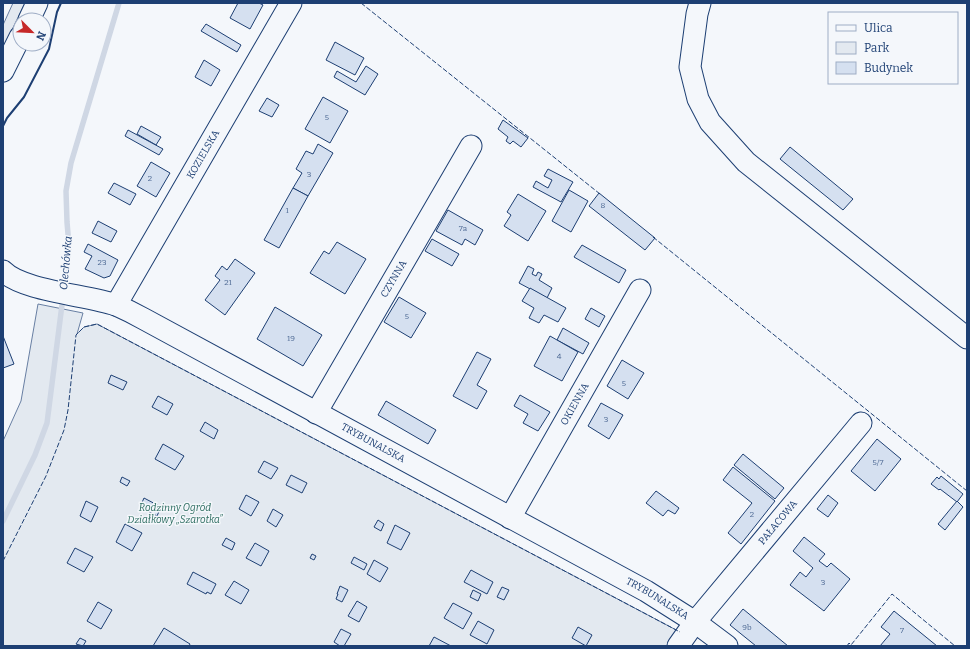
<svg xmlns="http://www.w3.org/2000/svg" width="970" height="649" font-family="Bitter,serif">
<rect width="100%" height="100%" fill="#f4f7fb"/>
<g fill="#e3e9f0" stroke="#687fa3">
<polygon points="13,3 25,3 3,48 3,25"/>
<polygon points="38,304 83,313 77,334 84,327 97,324 680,632 669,646 3,646 3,441 21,401"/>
</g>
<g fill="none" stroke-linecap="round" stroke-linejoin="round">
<g stroke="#cfd7e4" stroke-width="5.5">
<polyline points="64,289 69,246 67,222 66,191 71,163 119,3"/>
<polyline points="3,521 35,455 47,423 63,297"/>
</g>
</g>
<g fill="#d5e0f0" stroke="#1d3f73">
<polygon points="238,3 259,3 263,5 250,29 230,18"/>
<polygon points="206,24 241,45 237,52 201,31"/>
<polygon points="335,42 364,58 355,75 326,60"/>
<polygon points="204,60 220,70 211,86 195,77"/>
<polygon points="366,66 378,74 365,95 334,77 337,71 356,82"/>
<polygon points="323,97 348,111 330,143 305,129"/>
<polygon points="267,98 279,105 272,117 259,111"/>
<polygon points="503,120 528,138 521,147 513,141 510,144 506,141 508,137 498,129"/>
<polygon points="141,126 161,137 156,145 137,134"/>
<polygon points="128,130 163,149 159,155 125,136"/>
<polygon points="318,144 333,153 308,196 293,188 302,173 296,169 306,151 313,154"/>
<polygon points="790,147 853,199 843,210 780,159"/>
<polygon points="151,162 170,173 156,197 137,186"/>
<polygon points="548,169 573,182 561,202 533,187 536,181 548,188 552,180 544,176"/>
<polygon points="114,183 136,194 130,205 108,193"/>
<polygon points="293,188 308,196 279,248 264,240"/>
<polygon points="569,190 588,201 571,232 552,221"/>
<polygon points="599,193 655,238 645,250 589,206"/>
<polygon points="518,194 546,211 528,241 504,226 511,215 507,212"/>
<polygon points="448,210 483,230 475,245 465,239 462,245 436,231"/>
<polygon points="98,221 117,231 111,242 92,233"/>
<polygon points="432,239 459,254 452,266 425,251"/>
<polygon points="337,242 366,259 345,294 310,273 324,251 329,254"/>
<polygon points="88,244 118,260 110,276 104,278 85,269 92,256 84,252"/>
<polygon points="582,245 626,270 619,283 574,257"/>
<polygon points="235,259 255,273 225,315 205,300 220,280 215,276 222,266 227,270"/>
<polygon points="528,266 534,269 532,274 536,276 538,272 542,274 539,280 552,288 547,298 519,283"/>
<polygon points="530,288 566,308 558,322 544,315 539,323 529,318 534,308 522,301"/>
<polygon points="399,297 426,313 411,338 384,322"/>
<polygon points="275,307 322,335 303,366 257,339"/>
<polygon points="591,308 605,316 599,327 585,319"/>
<polygon points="563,328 589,343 583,354 557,340"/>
<polygon points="3,336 14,364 3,368"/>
<polygon points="550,336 578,352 562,381 534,366"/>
<polygon points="477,352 491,359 477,385 487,391 477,409 453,396"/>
<polygon points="622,360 644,373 628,399 607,386"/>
<polygon points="111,375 127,382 123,390 108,383"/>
<polygon points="520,395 550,412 538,431 523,423 528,414 514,406"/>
<polygon points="158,396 173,404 167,415 152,407"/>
<polygon points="386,401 436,430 428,444 378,415"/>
<polygon points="601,403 623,415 609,439 588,426"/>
<polygon points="205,422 218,430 214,439 200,431"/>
<polygon points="877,439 901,459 875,491 851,471"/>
<polygon points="163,444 184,456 175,470 155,459"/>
<polygon points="743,454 784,488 775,499 734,465"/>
<polygon points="264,461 278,468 271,479 258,472"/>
<polygon points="733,467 775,501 741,544 728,533 752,503 723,480"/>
<polygon points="291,475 307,483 302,493 286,485"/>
<polygon points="941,476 963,494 957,502 940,489 939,490 931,484 937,477 939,479"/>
<polygon points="122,477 130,481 127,486 120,482"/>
<polygon points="656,491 679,508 675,514 668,510 663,516 646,503"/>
<polygon points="246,495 259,502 251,516 239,509"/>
<polygon points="828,495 838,503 828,517 817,509"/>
<polygon points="144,498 161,507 157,516 140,507"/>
<polygon points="86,501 98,507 91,522 80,516"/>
<polygon points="957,501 963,507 945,530 938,524"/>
<polygon points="273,509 283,515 276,527 267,521"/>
<polygon points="378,520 384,524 381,531 374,527"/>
<polygon points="125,524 142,533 132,551 116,542"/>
<polygon points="395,525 410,533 401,550 387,543"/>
<polygon points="804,537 825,554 819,561 827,567 831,563 850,579 824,611 790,585 800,572 806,577 813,568 793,551"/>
<polygon points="226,538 235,543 232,550 222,545"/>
<polygon points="255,543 269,551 261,566 246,558"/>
<polygon points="75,548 93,557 84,572 67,563"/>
<polygon points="312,554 316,556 314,560 310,558"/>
<polygon points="354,557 367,564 364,570 351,563"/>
<polygon points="374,560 388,568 380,582 367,574"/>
<polygon points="471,570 493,582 487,594 464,582"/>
<polygon points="193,572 216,584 211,594 207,592 206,594 187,584"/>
<polygon points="234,581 249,590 241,604 225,595"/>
<polygon points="340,586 348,590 342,602 336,599 338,594 337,594"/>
<polygon points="502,587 509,590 504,600 497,597"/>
<polygon points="473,590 481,594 478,601 470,597"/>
<polygon points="357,601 367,607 359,622 348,616"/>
<polygon points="98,602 112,610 101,629 87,621"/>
<polygon points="453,603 472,613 463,629 444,618"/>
<polygon points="743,609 788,646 756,646 730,625"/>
<polygon points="894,611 937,646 880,646 890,634 881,627"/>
<polygon points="478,621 494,630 487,644 470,635"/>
<polygon points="578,627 592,635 586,646 572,638"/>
<polygon points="164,628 190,644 189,646 153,646"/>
<polygon points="341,629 351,634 344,646 340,646 334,642"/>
<polygon points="434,637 451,646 429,646"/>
<polygon points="80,638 86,641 83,646 76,644"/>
</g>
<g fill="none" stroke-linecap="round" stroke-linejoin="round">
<g stroke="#1d3f73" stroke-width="23">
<g id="minor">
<polyline points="700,3 697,14 690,67 698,99 710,122 746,162 967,338"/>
<polyline points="29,20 37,3"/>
<polyline points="3,71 20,37"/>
<path id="s1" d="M3 271C22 291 88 295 116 305 125 309 135 314 144 319L646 591 695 622 727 646"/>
<path id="s2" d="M116 305 291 3"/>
<path id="s3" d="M316 413 471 146"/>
<path id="s4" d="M510 518 640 290"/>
<path id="s5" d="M678 646 695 622 861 423"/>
</g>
</g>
<use href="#minor" stroke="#f4f7fb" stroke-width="21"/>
<g stroke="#1d3f73" stroke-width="1" stroke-dasharray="5 2" stroke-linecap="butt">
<polyline points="361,3 600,194"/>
<polyline points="653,237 967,491"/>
<polyline points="3,561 46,476 64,430 68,410 76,335 84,327 97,324 680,632"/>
<polyline points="847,646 849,643 851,645 892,594 955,646"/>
</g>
<polyline stroke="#1d3f73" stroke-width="2" points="3,126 7,118 24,97 49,49 57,12 61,3"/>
</g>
<g text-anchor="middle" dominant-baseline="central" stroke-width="3" stroke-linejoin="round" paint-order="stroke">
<g font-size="8" fill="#4b6792">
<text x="327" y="117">5</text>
<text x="309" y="174">3</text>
<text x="150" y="178">2</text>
<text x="603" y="205">8</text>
<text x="287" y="210">1</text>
<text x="463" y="228">7a</text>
<text x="102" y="262">23</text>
<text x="228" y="282">21</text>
<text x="407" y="316">5</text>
<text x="291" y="338">19</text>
<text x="559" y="356">4</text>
<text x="624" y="383">5</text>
<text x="606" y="419">3</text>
<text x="878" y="462">5/7</text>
<text x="752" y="514">2</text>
<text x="823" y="582">3</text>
<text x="747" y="627">9b</text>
<text x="902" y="630">7</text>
</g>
<g font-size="10" fill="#1d3f73" stroke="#f4f7fb">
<text stroke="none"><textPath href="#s2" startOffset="174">KOZIELSKA</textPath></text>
<text stroke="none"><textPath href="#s3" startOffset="155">CZYNNA</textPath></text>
<text stroke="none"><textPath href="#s4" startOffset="131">OKIENNA</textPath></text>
<text stroke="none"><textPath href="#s1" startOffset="411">TRYBUNALSKA</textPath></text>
<text stroke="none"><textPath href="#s5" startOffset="159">PAŁACOWA</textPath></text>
<text stroke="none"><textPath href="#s1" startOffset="735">TRYBUNALSKA</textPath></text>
</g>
<g font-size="10" font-style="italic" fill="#2c6c60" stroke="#f4f7fb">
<text x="175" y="508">Rodzinny Ogród<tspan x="175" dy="12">Działkowy „Szarotka”</tspan></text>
</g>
<g font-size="11" font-style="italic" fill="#1d3f73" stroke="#f4f7fb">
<text transform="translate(66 263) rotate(-85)">Olechówka</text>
</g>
</g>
<rect width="970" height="649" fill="none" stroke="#1d3f73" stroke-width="8"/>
<rect x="828" y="12" width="130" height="72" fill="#f4f7fb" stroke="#9eadc5"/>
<rect x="836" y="25" width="20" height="6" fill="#f4f7fb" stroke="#9eadc5"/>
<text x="864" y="32" font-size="12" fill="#1d3f73">Ulica</text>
<rect x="836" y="42" width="20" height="12" fill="#e3e9f0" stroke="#9eadc5"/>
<text x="864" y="52" font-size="12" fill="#1d3f73">Park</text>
<rect x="836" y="62" width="20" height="12" fill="#d5e0f0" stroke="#9eadc5"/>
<text x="864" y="72" font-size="12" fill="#1d3f73">Budynek</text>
<g transform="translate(32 32) rotate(114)"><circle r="19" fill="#f4f7fb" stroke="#9eadc5"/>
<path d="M0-3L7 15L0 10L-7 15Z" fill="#c62828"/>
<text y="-6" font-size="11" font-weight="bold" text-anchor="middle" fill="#1d3f73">N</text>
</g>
</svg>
